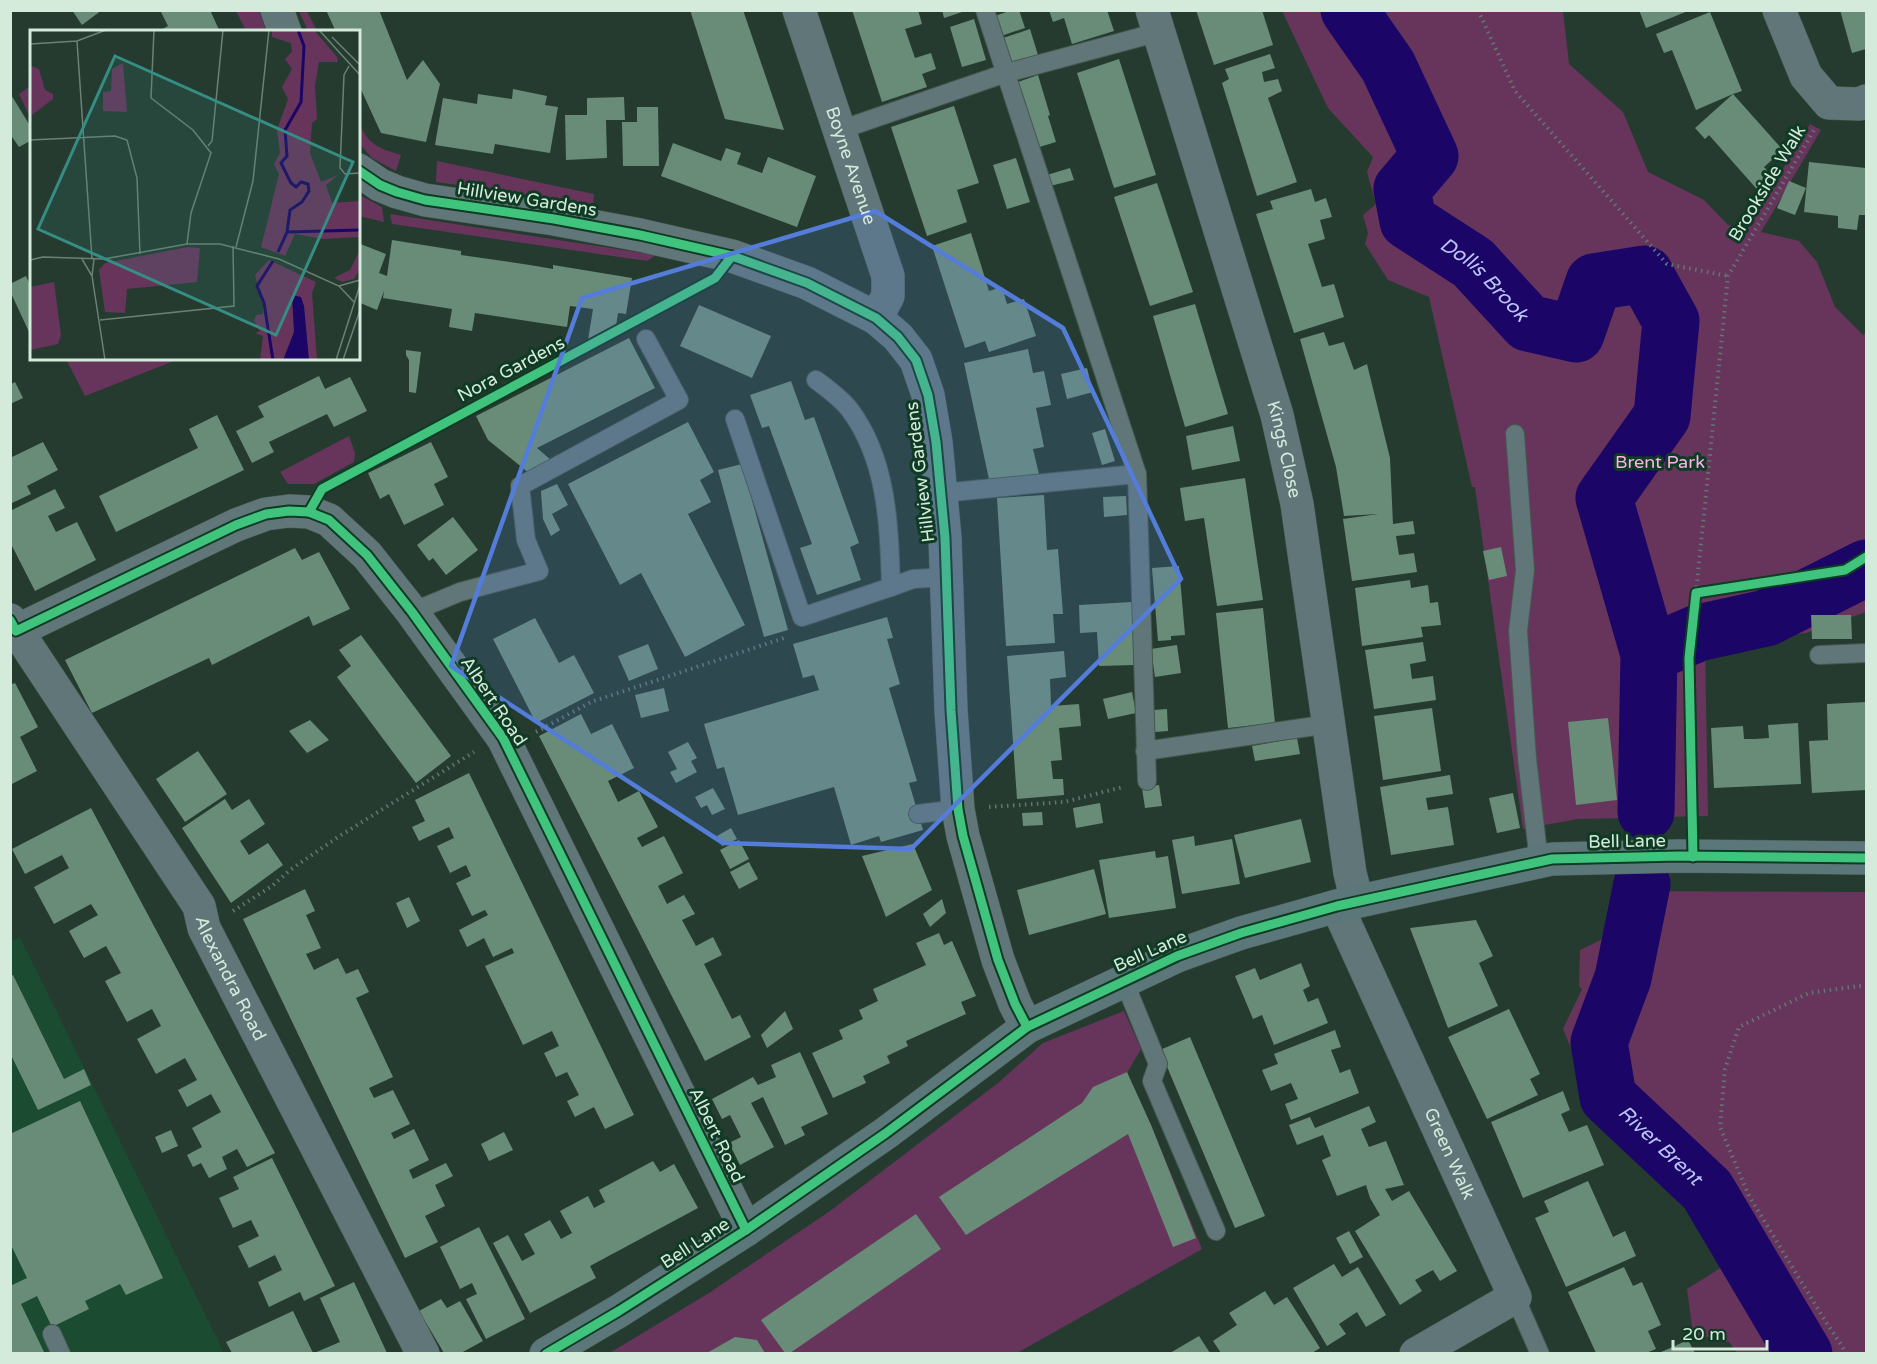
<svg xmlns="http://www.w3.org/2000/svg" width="1877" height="1364" font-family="'Varela Round',sans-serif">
<rect width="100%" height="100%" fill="#253b2f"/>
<polygon fill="#1b4b31" points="20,937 224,1353 11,1354 10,942"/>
<g fill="#67355c">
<polygon points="236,11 259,11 266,31 246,31"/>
<polygon points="299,11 307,11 317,31 308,31"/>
<polygon points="1282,11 1563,11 1569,64 1623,112 1648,172 1704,200 1728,225 1747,229 1810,124 1821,130 1761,232 1799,241 1817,262 1835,307 1863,335 1866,333 1866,612 1806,633 1705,644 1708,816 1578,819 1523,829 1475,487 1472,487 1429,297 1388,280 1365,244 1368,233 1363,215 1376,204 1367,172 1373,157 1328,108"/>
<polygon points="31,86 31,119 19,94"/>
<path d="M358 122C369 145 378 148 401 155L396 171 372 158 359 143Z"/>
<polygon points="437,161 594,194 593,204 436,182"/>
<polygon points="359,195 382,207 384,222 359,216"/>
<polygon points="390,214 656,255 647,261 392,224"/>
<polygon points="66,359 179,359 85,396"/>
<polygon points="349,436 355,453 354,462 314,484 288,484 280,472"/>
<polygon points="1614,891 1866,892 1866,1353 1737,1353 1729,1342 1693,1334 1687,1289 1730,1262 1727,1250 1706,1205 1592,1098 1563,1029 1582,989 1579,986 1580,950 1613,934"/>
<polygon points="1124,1011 1141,1049 1127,1073 1151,1125 1202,1249 1017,1353 608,1354 709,1293 830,1211 998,1083 1043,1043"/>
</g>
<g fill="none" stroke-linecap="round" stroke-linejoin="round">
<g stroke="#1b0566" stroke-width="57">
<path id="s1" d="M1349 10 1388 66 1430 156 1402 189 1408 221 1473 263 1528 323 1576 334 1594 282 1645 274 1671 321 1662 416 1604 498 1649 654 1646 812"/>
<polyline points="1649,654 1698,633 1766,618 1866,568"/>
<path id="s2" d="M1642 884 1623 978 1599 1042 1608 1097 1707 1190 1804 1354"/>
</g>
</g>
<g fill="#698c79">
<polygon points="72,10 102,10 82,25"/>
<polygon points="160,10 210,10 220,32 157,32 168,26"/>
<polygon points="326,10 379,10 407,80 423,60 440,84 426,142 381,133 358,83 358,32 336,32"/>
<polygon points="690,10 743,10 784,130 725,119"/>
<polygon points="852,10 918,10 922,24 905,29 915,58 931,53 936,69 922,74 927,87 882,102"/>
<polygon points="942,10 965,10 965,11 944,18"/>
<polygon points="1012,10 1019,10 1025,28 1001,36 995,16"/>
<polygon points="1049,10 1107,10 1114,31 1072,44 1064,18 1053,22"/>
<polygon points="1196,10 1262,10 1273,45 1214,65"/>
<polygon points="1639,10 1688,10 1688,11 1646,28"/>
<polygon points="1840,10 1866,10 1866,49 1852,53"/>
<polygon points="1710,12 1742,91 1733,94 1783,150 1764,167 1777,182 1762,195 1709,135 1705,139 1695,128 1733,94 1696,110 1672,50 1664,53 1656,34"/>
<polygon points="974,19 986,60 962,67 950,27"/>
<polygon points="1030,29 1038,55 1011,63 1003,38"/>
<polygon points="1270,54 1275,68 1262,72 1264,82 1278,79 1282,91 1268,98 1297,182 1257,196 1222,83 1229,79 1225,69"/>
<polygon points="1119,59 1156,175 1114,188 1077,73"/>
<polygon points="1038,75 1050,115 1048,116 1056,142 1036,148 1015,83"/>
<polygon points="513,89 547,96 545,105 558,107 550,153 495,144 493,154 435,145 443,98 477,104 478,94 512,99"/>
<polygon points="10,93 32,129 32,140 19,147 10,134"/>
<polygon points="624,97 625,120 606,120 607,158 566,160 565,115 587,115 587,98"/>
<polygon points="954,106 979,183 957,190 967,222 927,236 891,127"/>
<polygon points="637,107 658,107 659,166 623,166 622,122 637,122"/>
<polygon points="673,143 721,161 726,148 741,153 737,164 762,173 768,157 816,176 797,227 661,176"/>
<polygon points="1016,158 1030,202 1007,209 993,165"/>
<polygon points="1809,162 1866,168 1866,215 1859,215 1857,230 1838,228 1838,216 1804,212"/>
<polygon points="1070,168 1074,180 1050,186 1047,175"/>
<polygon points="1789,181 1806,188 1795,215 1777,208"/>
<polygon points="1157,183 1193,292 1150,306 1114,197"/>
<polygon points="1311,189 1315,202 1326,198 1332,217 1320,220 1325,239 1308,244 1322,287 1334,284 1344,317 1294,333 1256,214 1273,209 1270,201"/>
<polygon points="971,233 989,291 1002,287 1007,304 1024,299 1036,336 989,352 985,341 965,348 932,246"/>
<polygon points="392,240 461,251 461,255 530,265 553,269 553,265 632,278 626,314 618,313 616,326 588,340 593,309 570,306 567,327 475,313 472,331 449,327 452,309 383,298 384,291 377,310 358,302 358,243 386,254 379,273 387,276"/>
<polygon points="26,276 32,290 32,333 30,334 10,291 10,284"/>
<polygon points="1195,304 1228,414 1185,427 1153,316"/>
<polygon points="699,305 771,336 752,378 680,346"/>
<polygon points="1324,332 1329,346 1344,342 1354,370 1367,364 1390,458 1393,524 1413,521 1415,534 1396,536 1399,555 1414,553 1417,572 1352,581 1343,519 1378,514 1344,516 1336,467 1300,339"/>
<polygon points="629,338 655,388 537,448 552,461 529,473 488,440 476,416"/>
<polygon points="1028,349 1033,373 1044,371 1051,405 1036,408 1044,447 1033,449 1039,474 990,484 964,363"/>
<polygon points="406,350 421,352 416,393 409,392 409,360 406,355"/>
<polygon points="1087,368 1093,392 1067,399 1061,374"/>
<polygon points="319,376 325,389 350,377 367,411 334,427 327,414 269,442 274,452 252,463 236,431 264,417 258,406"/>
<polygon points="791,381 805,420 814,417 859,543 850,547 861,580 817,595 800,548 812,544 769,426 762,428 750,395"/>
<polygon points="15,382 23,398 10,404 10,385"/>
<polygon points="217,415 244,470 116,532 99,496 198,448 189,429"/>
<polygon points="688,422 714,472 700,480 711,502 688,514 745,625 685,657 641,573 620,585 568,484"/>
<polygon points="1233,426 1240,461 1192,470 1186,436"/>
<polygon points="1105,429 1115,461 1102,465 1092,433"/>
<polygon points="43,442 58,470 27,486 31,494 10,504 10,458"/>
<polygon points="431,442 448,477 434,484 444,505 404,525 389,494 380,499 368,473"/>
<polygon points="742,464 788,630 764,637 718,470"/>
<polygon points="1245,478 1263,600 1217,606 1204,518 1185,521 1180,488"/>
<polygon points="557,484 568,505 552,514 560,530 551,536 543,519 541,491"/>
<polygon points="55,489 65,508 48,516 56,532 77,522 96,560 35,591 10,542 10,511"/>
<polygon points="1044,495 1047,550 1058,549 1063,614 1053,614 1055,643 1006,646 997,498"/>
<polygon points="1126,496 1127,515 1104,517 1103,497"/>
<polygon points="453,517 478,550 446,575 433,558 429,561 417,545"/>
<polygon points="1501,547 1507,576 1489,580 1483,551"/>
<polygon points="295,548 302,560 319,552 350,609 313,626 309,616 212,665 209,658 92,713 65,660"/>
<polygon points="1179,566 1185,635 1171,636 1171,640 1158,641 1152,568"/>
<polygon points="1410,580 1411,588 1428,585 1430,603 1438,602 1441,625 1421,627 1423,637 1362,646 1355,588"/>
<polygon points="1132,602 1135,665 1099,666 1097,632 1080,633 1079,605"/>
<polygon points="1263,608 1275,723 1228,728 1216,613"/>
<polygon points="1811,615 1851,615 1852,639 1812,639"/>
<polygon points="887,617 893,638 887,639 900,684 889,688 917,781 909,783 923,830 881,842 879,836 851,845 834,787 738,815 724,767 717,769 704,724 819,690 814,675 803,678 793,644"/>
<polygon points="535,618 559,663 574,655 594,693 536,723 493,639"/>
<polygon points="361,635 451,756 416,783 337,677 351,666 339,650"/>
<polygon points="1423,642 1426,661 1410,664 1412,679 1433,676 1436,700 1374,709 1365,650"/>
<polygon points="648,644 658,669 629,681 618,656"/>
<polygon points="1177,645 1181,673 1155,677 1151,649"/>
<polygon points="1064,651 1066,677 1050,679 1051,706 1079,704 1081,726 1059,728 1062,760 1051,761 1053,779 1063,779 1064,795 1017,799 1007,656"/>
<polygon points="15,683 38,727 20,737 37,771 10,785 10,685"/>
<polygon points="664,688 669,711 641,718 635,695"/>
<polygon points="1132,692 1136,713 1108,719 1103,699"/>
<polygon points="1866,702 1866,790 1812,793 1809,741 1828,740 1827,704"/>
<polygon points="1432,708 1441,771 1383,780 1374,716"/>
<polygon points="1167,709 1168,731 1155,732 1154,710"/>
<polygon points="581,714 591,734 612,724 634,768 608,781 618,802 639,791 658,827 637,838 642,847 664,836 683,873 658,886 667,904 684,895 695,914 682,920 696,946 713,937 722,955 704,964 732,1019 740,1015 751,1037 705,1061 539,736"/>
<polygon points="1608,718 1617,800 1576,805 1568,722"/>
<polygon points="310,720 329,740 307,753 289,731"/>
<polygon points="1798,723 1801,784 1714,788 1711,728 1743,726 1744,739 1755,739 1769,738 1768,725"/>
<polygon points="1297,738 1300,754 1255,761 1252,746"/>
<polygon points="688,742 697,758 691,761 697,772 676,783 670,772 677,769 668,752"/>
<polygon points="198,751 227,794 185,822 156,779"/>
<polygon points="469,773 634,1115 605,1129 594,1107 575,1117 567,1101 579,1095 567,1072 556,1077 544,1053 559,1046 552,1031 523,1045 485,966 514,953 512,948 493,957 484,938 467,947 459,930 488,915 485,910 472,916 456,883 471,876 466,865 450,873 437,846 454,838 449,827 419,841 412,827 425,821 415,800"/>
<polygon points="1450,775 1453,794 1426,798 1428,810 1448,807 1454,845 1391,855 1380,787"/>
<polygon points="1159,785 1162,806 1145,808 1142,788"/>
<polygon points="713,788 725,809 712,815 707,805 701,808 695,797"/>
<polygon points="1513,793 1520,828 1497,833 1489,798"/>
<polygon points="225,799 232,810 249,799 265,824 240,841 249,855 268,843 283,865 231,903 182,828"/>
<polygon points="1100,803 1103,823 1076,828 1073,808"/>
<polygon points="91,808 275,1153 247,1167 237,1149 222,1157 227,1169 209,1178 201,1163 193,1167 187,1155 202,1147 192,1128 221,1112 211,1094 187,1107 178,1090 197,1080 185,1058 156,1074 137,1039 161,1026 152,1009 127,1022 105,981 121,973 106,946 84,958 69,931 98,915 91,904 54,924 34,887 69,868 62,855 25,874 12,849"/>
<polygon points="1042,812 1043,825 1023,826 1022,813"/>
<polygon points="1301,819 1311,862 1245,878 1234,835"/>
<polygon points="731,828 737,839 722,846 717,836"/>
<polygon points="1194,836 1195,846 1232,839 1240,884 1182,894 1172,840"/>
<polygon points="739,840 749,859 730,869 720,850"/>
<polygon points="913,844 932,890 886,917 862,856"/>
<polygon points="1155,851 1156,858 1168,856 1176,908 1109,918 1099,860"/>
<polygon points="749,862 758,879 739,889 730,872"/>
<polygon points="1094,869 1106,914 1029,935 1017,890"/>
<polygon points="305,889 315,911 306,915 321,948 306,954 314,970 338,958 346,974 358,969 369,992 356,998 393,1077 369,1088 374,1098 393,1090 410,1124 391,1133 394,1139 414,1129 429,1160 409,1170 413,1179 446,1163 453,1176 435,1185 445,1206 425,1216 438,1242 405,1258 243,919"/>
<polygon points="409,897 420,921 407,928 396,903"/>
<polygon points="942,899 946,913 930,927 923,914"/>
<polygon points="1476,920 1493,956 1479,963 1498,1006 1448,1028 1410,928"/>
<polygon points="939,933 944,945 952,941 976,996 961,1002 966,1014 906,1041 908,1046 887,1056 890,1063 863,1076 866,1083 833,1098 812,1053 843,1039 839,1030 863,1019 859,1010 878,1001 873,989 926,965 916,943"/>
<polygon points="1301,963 1310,986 1303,990 1308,1002 1318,998 1328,1023 1274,1045 1262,1015 1253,1019 1235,976 1255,968 1260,980"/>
<polygon points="13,975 64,1079 84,1069 91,1085 38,1110 10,1053 10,976"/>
<polygon points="1509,1009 1540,1074 1530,1079 1538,1095 1487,1119 1448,1037"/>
<polygon points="785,1011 793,1029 767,1048 761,1035"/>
<polygon points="1335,1030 1341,1047 1331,1050 1340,1073 1350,1069 1359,1093 1291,1120 1285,1104 1298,1099 1291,1083 1271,1091 1262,1070 1278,1064 1274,1054"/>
<polygon points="1190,1037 1265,1216 1235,1228 1160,1050"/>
<polygon points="800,1052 828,1114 801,1127 805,1135 785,1145 763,1097 751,1103 774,1147 740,1165 729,1143 741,1137 730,1115 722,1119 712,1099 753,1077 758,1085 776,1077 771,1065"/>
<polygon points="1127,1072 1151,1125 1196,1238 1173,1247 1128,1134 966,1235 939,1197 1082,1103 1093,1087"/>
<polygon points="1563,1091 1570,1110 1561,1114 1569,1132 1587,1125 1604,1165 1523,1198 1491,1122"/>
<polygon points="80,1101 163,1278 126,1295 120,1284 85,1301 89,1309 52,1327 37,1296 21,1304 44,1352 10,1353 10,1286 27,1278 10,1243 10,1134"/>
<polygon points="1369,1106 1376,1122 1361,1129 1369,1147 1386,1141 1404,1185 1385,1189 1392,1201 1409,1191 1457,1271 1440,1281 1433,1270 1415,1280 1422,1291 1400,1305 1355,1231 1380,1215 1370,1198 1366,1185 1337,1196 1322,1160 1331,1156 1323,1135 1297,1145 1289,1125 1310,1117 1315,1128"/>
<polygon points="171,1130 178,1146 162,1153 155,1137"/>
<polygon points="504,1132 513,1150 489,1161 481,1144"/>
<polygon points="272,1158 335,1286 304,1301 300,1292 269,1307 258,1282 282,1270 275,1255 249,1268 238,1246 259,1236 251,1220 233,1228 219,1198 239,1189 233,1177"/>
<polygon points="653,1161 660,1172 674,1164 698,1208 590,1266 596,1278 530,1313 493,1243 508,1235 522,1261 535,1254 524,1234 550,1220 561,1239 572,1233 560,1211 588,1196 594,1208 605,1202 599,1190"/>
<polygon points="1588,1181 1613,1237 1625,1231 1636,1256 1566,1287 1535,1218 1549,1212 1544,1201"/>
<polygon points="916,1214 941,1249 790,1353 785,1353 761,1320"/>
<polygon points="479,1227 525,1319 486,1339 466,1299 477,1294 472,1283 460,1289 440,1247"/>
<polygon points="1349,1231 1363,1257 1350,1264 1336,1238"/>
<polygon points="1334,1264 1342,1277 1358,1267 1386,1315 1366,1327 1357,1312 1339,1324 1346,1334 1327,1346 1293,1288"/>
<polygon points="1624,1267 1633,1286 1642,1282 1661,1325 1648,1331 1656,1349 1646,1353 1596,1353 1568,1292"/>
<polygon points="354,1282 387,1353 314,1353 340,1342 320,1298"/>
<polygon points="1265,1291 1274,1305 1287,1297 1320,1348 1312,1353 1221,1353 1213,1341 1237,1325 1229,1313"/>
<polygon points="441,1299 447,1308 460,1301 483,1341 461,1353 444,1353 419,1311"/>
<polygon points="293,1311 313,1353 232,1353 226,1342"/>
<polygon points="1199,1336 1210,1353 1170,1353"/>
<polygon points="735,1337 757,1340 765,1353 707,1353"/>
<polygon points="1688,1340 1695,1353 1659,1353"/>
</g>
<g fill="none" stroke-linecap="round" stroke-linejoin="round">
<g stroke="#46594e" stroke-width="20">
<g id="lane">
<polyline points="985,10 1137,474 1147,781"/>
<polyline points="840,130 1006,73 1159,32"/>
<path d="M816 380C828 389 841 398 850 410 888 461 889 527 891 587L913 579 946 577"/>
<polyline points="735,419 802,617 891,587"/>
<polyline points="1515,434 1525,570 1518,631 1527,758 1539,862"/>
<polyline points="942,493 1137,474"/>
<polyline points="412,612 460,592 539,571 526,540 520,486 679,400 646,339"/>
<polyline points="1819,655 1866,653"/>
<polyline points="1145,751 1329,724"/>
<polyline points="918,814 958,809"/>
<polyline points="1124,981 1158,1064 1152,1081 1216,1231"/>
<polyline points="1515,1297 1540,1354"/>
<polyline points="52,1334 61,1354"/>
</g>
</g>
<g stroke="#46594e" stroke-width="34">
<g id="street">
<polyline points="277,10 285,32"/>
<path id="s3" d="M799 10 888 276V296L876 318"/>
<path id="s4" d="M1152 10 1277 415 1297 504 1350 873 1357 901"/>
<polyline points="1779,10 1806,76 1829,103 1860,104 1866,101"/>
<polyline points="358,170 380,185 397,192 425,200 554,219 640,235 732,256 807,283 876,318 898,337 916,360 928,395 936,442 945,538 951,710 958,809 963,836 998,960 1015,1004 1027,1027"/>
<path id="s5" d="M10 620 199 906 204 928 423 1354"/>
<polyline points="10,634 236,525 266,514 289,511 309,512 329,520 367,555 412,612 503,738 746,1230"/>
<path id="s6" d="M1337 906 1515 1297 1416 1354"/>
</g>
</g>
<g stroke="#46594e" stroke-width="34">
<polyline id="secondary" points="546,1354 619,1311 746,1230 886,1133 1027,1027 1177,956 1241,933 1337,906 1552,859 1679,856 1866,858"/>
</g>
<g stroke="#637675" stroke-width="4" stroke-dasharray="1.5 4.5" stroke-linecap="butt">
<polyline points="1478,10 1515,91 1667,264 1728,276"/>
<polyline points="1696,593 1728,276 1814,130"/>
<polyline points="536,732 591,702 787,637"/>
<polyline points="989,807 1064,802 1123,787"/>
<polyline points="233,911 272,886 290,870 338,837 474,752"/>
<polyline points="1847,1354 1824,1319 1749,1196 1720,1127 1725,1069 1739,1027 1809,993 1866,985"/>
</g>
<use href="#lane" stroke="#607679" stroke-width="18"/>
<use href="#street" stroke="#607679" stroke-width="33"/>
<use href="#secondary" stroke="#5c777a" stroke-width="33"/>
<g stroke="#0f3a24" stroke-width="13">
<g id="cycleway">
<polyline points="358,170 380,185 397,192 425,200 554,219 640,235 732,256 807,283 876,318 898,337 916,360 928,395 936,442 945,538 951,710 958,809 963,836 998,960 1015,1004 1027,1027"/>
<polyline points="309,512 322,489 715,278 732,256"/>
<polyline points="10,620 16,631 236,525 266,514 289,511 309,512 329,520 367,555 412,612 503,738 746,1230"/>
<polyline points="1693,857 1689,658 1696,593 1845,570 1866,557"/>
<polyline points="546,1354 619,1311 746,1230 886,1133 1027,1027 1177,956 1241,933 1337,906 1552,859 1679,856 1866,858"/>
</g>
</g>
<use href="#cycleway" stroke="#40c37c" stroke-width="9"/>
</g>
<path fill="#547dd9" fill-opacity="0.2" stroke="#547dd9" stroke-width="4.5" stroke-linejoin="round" d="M875 211 1063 328 1181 579 911 849 723 843 451 666 582 298Z"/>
<g text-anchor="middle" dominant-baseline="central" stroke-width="6" stroke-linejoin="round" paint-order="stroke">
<g font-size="18" fill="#d4eadb" stroke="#0f3a24">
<text stroke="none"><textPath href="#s3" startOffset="164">Boyne Avenue</textPath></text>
<text transform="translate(1767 183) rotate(-59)">Brookside Walk</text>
<text transform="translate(527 199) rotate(9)">Hillview Gardens</text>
<text transform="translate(511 369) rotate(-28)">Nora Gardens</text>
<text stroke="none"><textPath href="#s4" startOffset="459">Kings Close</textPath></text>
<text transform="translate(920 472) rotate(-97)">Hillview Gardens</text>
<text transform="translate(494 701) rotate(56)">Albert Road</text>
<text transform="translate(1627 841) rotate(-1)">Bell Lane</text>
<text transform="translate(1150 951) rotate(-24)">Bell Lane</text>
<text stroke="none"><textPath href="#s5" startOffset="422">Alexandra Road</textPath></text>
<text transform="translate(717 1135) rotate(64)">Albert Road</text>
<text stroke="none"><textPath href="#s6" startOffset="272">Green Walk</textPath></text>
<text transform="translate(695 1243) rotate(-33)">Bell Lane</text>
</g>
<g font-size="18" fill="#feb2e9" stroke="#0f3a24">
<text x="1660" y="462">Brent Park</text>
</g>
<g font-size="20" font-style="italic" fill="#bbc4f9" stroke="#0f3a24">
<text stroke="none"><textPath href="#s1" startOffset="340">Dollis Brook</textPath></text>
<text stroke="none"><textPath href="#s2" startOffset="291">River Brent</textPath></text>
</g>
</g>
<g transform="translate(30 30)">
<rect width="330" height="330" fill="#253b2f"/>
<path d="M242 0H284L307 27 308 32H289L285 56 287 89 282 93 280 123 291 152 308 145 296 155 302 173 330 171V207L293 209 265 204 255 226 231 217 249 144 244 134 250 123 247 100 258 69 252 57 262 39 255 29 262 22 261 13 242 7ZM93 33 97 82 73 81V62L81 61 82 39ZM0 35 9 39 15 60 23 64V69L2 85ZM158 217 170 218 167 252 97 259 95 283 75 282 69 240 75 233ZM330 220V239L324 249 312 252 304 248 320 240ZM239 230 286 252 282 263 287 330H230L233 306 225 303 230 301 224 291 226 285 233 284V275L225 245ZM24 252 31 305 28 314 0 320V257Z" fill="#67355c"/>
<path d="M262 265 271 267 274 276 279 330H253L264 302Z" fill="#1b0566"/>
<path fill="none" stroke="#1b0566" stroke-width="3" d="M257 202 330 200M248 222 257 202 260 180 272 172 279 161 278 154 271 152 266 157 261 153 251 133 257 126 255 100 271 72 274 16 268 0M243 330 234 273 227 256 243 231"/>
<path fill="none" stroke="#6b8174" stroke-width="1.5" d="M124 0 121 68 163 100 181 123 161 183 157 214M289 0 330 45M302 7 330 35M47 11 62 229M0 14 47 11 76 0M319 36 314 45 310 138 315 144 330 143M0 110 85 106 97 110 107 148 110 224M178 116 182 111 193 0M206 217 223 151 239 0M52 229 62 246M64 229 62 246 75 330M0 230 13 227 74 229 157 214H190L249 229 309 256 324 272M309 256 330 250M70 290 204 276 203 216M306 330 330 255M313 330 330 280"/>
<path fill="#368d84" fill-opacity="0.15" stroke="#368d84" stroke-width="3" d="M85 26 323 132 246 305 8 199Z"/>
<rect width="330" height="330" fill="none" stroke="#d4eadb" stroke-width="3"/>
</g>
<rect width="1877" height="1364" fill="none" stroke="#d4eadb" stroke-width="24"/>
<path d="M1673 1340v9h94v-9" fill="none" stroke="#d4eadb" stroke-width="3"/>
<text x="1682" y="1340" font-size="18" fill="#d4eadb" stroke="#0f3a24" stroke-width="4.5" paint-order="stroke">20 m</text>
</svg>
